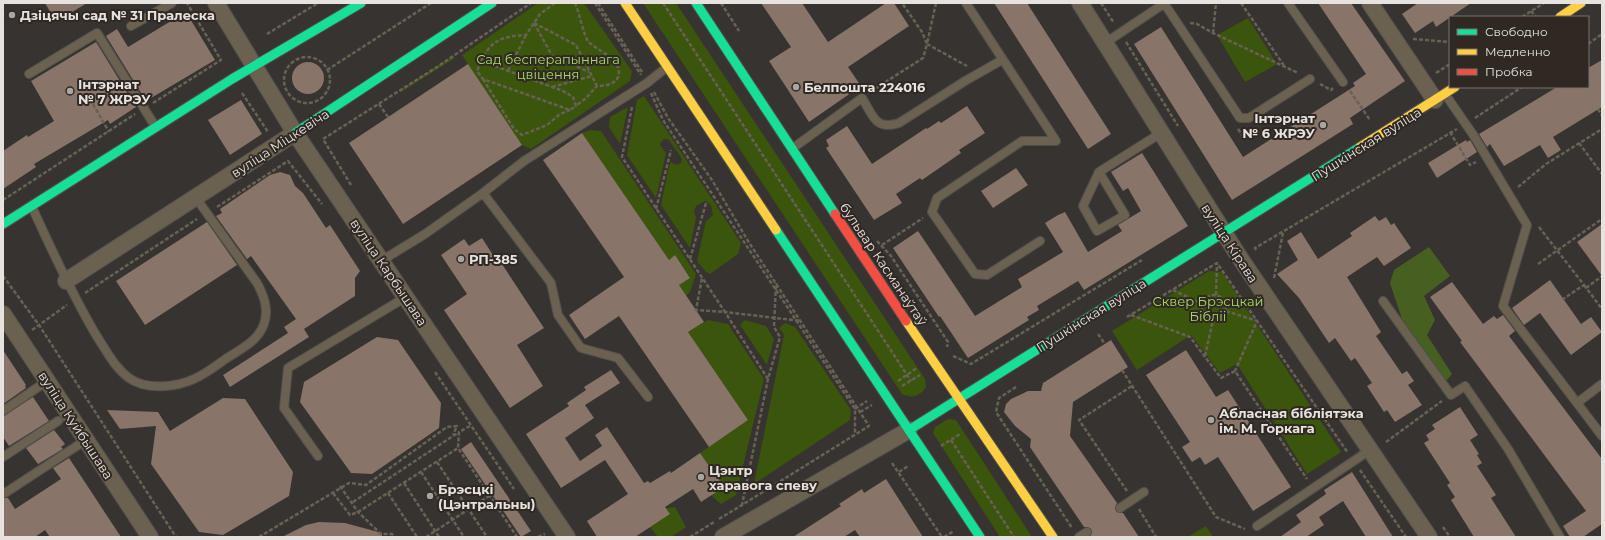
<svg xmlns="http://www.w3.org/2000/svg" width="1605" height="540" font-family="Montserrat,sans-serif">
<rect width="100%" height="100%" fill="#373330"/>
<g fill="#3b550c">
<polygon points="538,3 584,3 632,71 630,81 531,149 522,145 462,55"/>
<path d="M643 3H676L925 379 926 387C920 396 913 399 902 394Z"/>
<polygon points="1248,18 1277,64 1245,82 1217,35"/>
<polygon points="453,56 455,58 401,92 400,90"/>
<polygon points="644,96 741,243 738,254 710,274 706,272 697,261 706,221 713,215 711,205 705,201 696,206 694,211 696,218 690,248 661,205 670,162 677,165 681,163 682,159 669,140 664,139 661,142 660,145 666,153 656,198 627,155 637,100"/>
<polygon points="628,107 620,144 609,127 610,117"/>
<polygon points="590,130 601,131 696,274 690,292 686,296 663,296 690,277 675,256 669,260 582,133"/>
<polygon points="1209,271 1222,272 1341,452 1307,474 1237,364 1220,373 1191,335 1137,370 1112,331"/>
<polygon points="708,320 728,324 764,379 736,495 721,504 711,495 723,486 700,453 748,420 688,332"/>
<polygon points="745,320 766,326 774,339 767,365 740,325"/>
<polygon points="785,323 795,327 851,410 850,420 754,484 784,335 779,328"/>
<polygon points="948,419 956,420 1032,537 1000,537 933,433 935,427"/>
<polygon points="675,507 686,527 671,537 658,537 650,527 670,514 666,508"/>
<polygon points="1206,526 1213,537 1188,537"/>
</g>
<polygon fill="#476022" points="1429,247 1450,276 1424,296 1435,320 1427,335 1452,374 1446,381 1402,319 1390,283 1394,270"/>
<g fill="#887468">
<polygon points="45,3 87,3 56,22"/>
<polygon points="761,3 802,3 828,42 886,3 894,3 909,26 848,67 861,86 809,122 769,61 791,47"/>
<polygon points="994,3 1027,3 1111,134 1088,149"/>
<polygon points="1318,3 1351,3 1405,81 1350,118 1353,124 1232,200 1134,44 1161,27 1243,157 1355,86 1353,83 1366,74"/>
<polygon points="1418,3 1471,3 1436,27 1433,21 1415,33 1402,14"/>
<polygon points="186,12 215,60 146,101 106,36 117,29 128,47"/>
<polygon points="96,42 136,107 110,124 108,120 34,164 36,167 3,189 3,151 27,135 28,137 54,121 31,81"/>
<polygon points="1602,60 1602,107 1553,137 1561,150 1548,158 1540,145 1504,166 1490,144 1487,147 1479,134 1557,87 1588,87 1588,68"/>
<circle cx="308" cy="78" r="16"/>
<polygon points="468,64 522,145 403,224 349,143"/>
<polygon points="241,100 262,134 230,155 208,120"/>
<polygon points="967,106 985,133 959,150 961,153 922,180 920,178 896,194 902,203 874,220 826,148 829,146 826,140 847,126 872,164 926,128 927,129 939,121 941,123"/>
<polygon points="582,133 669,260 675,255 690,278 679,285 704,322 688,332 748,420 709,447 619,316 585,339 569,315 624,277 543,160"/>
<polygon points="1466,140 1467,142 1470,140 1477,152 1437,178 1428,163"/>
<polygon points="1142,153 1188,226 1084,290 1078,281 1037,306 1039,310 1027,317 1029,320 968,358 940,316 939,317 893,248 918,231 975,316 1022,287 1018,279 1063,252 1045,223 1058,215 1065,212 1088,252 1122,231 1118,225 1141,211 1128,188 1123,191 1111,172"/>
<polygon points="1016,168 1028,185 993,208 981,191"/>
<polygon points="280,172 290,175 295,186 303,193 326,228 330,225 360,271 355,278 355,296 304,329 309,337 230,387 223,375 288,333 284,327 296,319 251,256 247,259 216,216 222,213 220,209 270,175"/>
<polygon points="1375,216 1379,221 1386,217 1391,225 1394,223 1411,248 1384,266 1377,257 1347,277 1381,332 1376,336 1402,374 1407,371 1414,381 1408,385 1422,405 1395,422 1387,410 1384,412 1367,386 1372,383 1355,358 1351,361 1335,338 1329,343 1299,298 1277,274 1298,260 1287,241 1301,232 1318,259 1352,236 1350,233"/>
<polygon points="207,222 237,265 145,325 116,281"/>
<polygon points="1602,224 1602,276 1577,242"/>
<polygon points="482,238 500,266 502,264 544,328 517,345 543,386 510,408 444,310 467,294 441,255 464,239 469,246"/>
<polygon points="1550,280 1581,324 1591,317 1602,332 1571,355 1540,313 1524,325 1512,308"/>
<polygon points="1452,282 1483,324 1494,316 1497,319 1503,315 1515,331 1509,336 1602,459 1602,524 1583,537 1570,537 1563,526 1586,511 1460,342 1462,341 1430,297"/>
<polygon points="377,337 398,340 441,403 439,428 372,474 351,473 300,402 304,382"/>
<polygon points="1111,340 1128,367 1073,402 1070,436 1117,503 1115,508 1116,511 1123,513 1139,537 1090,537 1092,532 1091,529 1087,527 1084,527 1030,447 1031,439 1015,426 1004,412 1006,404 1011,399 1028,391 1041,391 1043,383"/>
<polygon points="3,350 26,385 25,386 26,388 3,404"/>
<polygon points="1186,350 1216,397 1228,390 1291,487 1253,511 1218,457 1205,465 1200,457 1192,462 1182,447 1190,442 1146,375"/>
<polygon points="611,370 620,383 585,405 594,418 565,438 580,461 602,446 595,435 607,427 644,483 648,481 650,483 670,471 671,473 700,453 724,487 701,502 693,489 665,507 670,514 635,537 597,537 587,521 628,494 605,460 561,488 526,434 569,406 567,403 586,390 584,387"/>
<polygon points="33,397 49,421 9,446 3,437 3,416"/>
<polygon points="223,398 245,399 293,472 289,496 223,535 199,532 151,464 156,426 120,429 107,410 158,412 170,431"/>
<polygon points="1460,407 1478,435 1470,440 1479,454 1477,455 1482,463 1477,466 1496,495 1491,498 1516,537 1474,537 1451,500 1455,497 1447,485 1450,483 1424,443 1429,440 1426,435 1435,429 1432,425"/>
<polygon points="54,430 65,444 61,447 63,449 38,464 26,448"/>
<polygon points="471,442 531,531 521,537 461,449"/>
<polygon points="69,458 121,537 50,537 45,530 35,537 3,537 3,498 8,498 15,509 61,479 53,468"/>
<polygon points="1352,472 1393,537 1366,537 1343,501 1319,517 1324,525 1306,537 1280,537 1301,522 1296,515 1326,494 1324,490"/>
<polygon points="886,479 923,537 860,537 855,530 844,537 793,537 841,506 839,504 862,489 864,493"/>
<polygon points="319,522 345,523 382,533 382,537 282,537 306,525"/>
</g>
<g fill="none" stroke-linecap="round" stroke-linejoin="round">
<g stroke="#524f4d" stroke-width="10">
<g id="lane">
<polyline points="966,3 1056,141 1022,141 937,198 932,212 975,274 987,275 1040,241"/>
<polyline points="1164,3 1240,118 1249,118 1310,79"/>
<polyline points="1288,3 1343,82"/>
<polyline points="131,26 172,3"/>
<polyline points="1105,43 1165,3"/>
<polyline points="29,74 97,33 155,126"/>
<polyline points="1445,94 1474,136 1527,225 1503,306 1577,403"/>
<path d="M793 148 862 98C873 115 875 131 899 123L965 81 1002 60"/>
<polyline points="1099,172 1125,215 1097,231 1083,206 1099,172 1161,133"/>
<path d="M32 207C52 251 72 294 96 335 106 350 114 367 129 378 147 391 178 387 196 378 207 373 217 365 227 358 241 349 258 341 264 324 269 309 264 296 257 283L196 198"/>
<polyline points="381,261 425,234 483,193"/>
<polyline points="1383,301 1451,395 1465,386 1508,449 1560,537"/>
<polyline points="1602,384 1577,403 1602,436"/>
<polyline points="648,397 618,358 581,348 558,315 551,283 483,193 524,161 647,83 667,67"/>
<polyline points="3,411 47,381"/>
<polyline points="318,456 284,408 288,368 406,297"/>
<polyline points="3,457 58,421"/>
<polyline points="5,493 86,440"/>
<polyline points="1120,508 1144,492"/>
<polyline points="1257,526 1370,450"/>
<polyline points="1079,537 1087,532"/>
</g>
</g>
<g stroke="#524f4d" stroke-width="18">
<g id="street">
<polyline points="216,3 295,133 567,537"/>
<polyline points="1080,3 1238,255 1429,537"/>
<polyline points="1370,3 1435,100"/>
<polyline points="66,281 295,133"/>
<polyline points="3,314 150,537"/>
<polyline points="723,537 909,430"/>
</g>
</g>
<g stroke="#524f4d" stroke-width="11">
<g id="fast">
<polyline points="696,3 835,214"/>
<polyline points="295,133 492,3"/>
<polyline points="3,224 232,79 361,3"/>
<polyline points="776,230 980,537"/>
<polyline points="909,430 1360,147"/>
</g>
</g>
<g stroke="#524f4d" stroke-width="11">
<g id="slow">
<polyline points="625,3 776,230"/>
<polyline points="1560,17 1581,3"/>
<polyline points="1360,147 1455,87"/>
<polyline points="906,321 1053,537"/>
</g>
</g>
<g stroke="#524f4d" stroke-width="11">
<polyline id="jam" points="835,214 906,321"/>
</g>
<g stroke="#686155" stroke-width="2.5" stroke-dasharray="4 2" stroke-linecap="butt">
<path d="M555 3 540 14 526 35C503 36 491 40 481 61L563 91 573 97 576 106 586 98 597 86C604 86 615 85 618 77 624 58 597 52 588 41 584 36 579 12 575 3"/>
<polyline points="595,3 641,75"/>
<polyline points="598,3 642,72"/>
<polyline points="663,3 911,381"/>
<polyline points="721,3 739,31"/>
<polyline points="936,3 927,44 967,66"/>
<polyline points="1101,3 1114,23"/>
<polyline points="1241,3 1285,67"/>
<polyline points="1531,11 1536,17"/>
<polyline points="1522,17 1544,3"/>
<polyline points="534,23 576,45 597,86"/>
<polyline points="534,23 555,61 574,65 589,72"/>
<polyline points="1190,23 1197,24 1213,33 1298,73"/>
<polyline points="1213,33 1216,3"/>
<polyline points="267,34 318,3"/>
<polyline points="1413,39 1450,42"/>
<polyline points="1126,42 1178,126"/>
<polyline points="1588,44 1602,34"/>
<circle cx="307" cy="80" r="23"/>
<polyline points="481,61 477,71 483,79 570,110 576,106"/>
<polyline points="327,70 431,3"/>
<polyline points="508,71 526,35"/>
<polyline points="1436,73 1450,64"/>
<polyline points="483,79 514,129 522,135 547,125 560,114 570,110"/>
<polyline points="1320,84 1331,90 1333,88"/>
<polyline points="552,87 592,76"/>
<polyline points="1350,91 1370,120"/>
<polyline points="654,92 668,118 712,180 748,241 869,426 742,505 768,379 780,337 774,327 776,283"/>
<polyline points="870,92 923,58 927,44 922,32 902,3"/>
<polyline points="242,93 268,132"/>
<polyline points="651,93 663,120 855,409 855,434"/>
<polyline points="90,99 109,132"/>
<polyline points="153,103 221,60 187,3"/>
<polyline points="379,104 388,117"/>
<polyline points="632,107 622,157 725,312 696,310 702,278"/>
<polyline points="1598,109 1602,116"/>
<polyline points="1475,118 1522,87"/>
<polyline points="1238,129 1242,135 1250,130"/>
<polyline points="1450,132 1470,165 1476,162"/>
<polyline points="1579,143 1602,174"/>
<polyline points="351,185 323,139 437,67 531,3"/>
<polyline points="1518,187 1546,164 1602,129"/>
<polyline points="3,200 135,114"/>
<polyline points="217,207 288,161 322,204"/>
<polyline points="656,209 671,150"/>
<polyline points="1539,227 1584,285 1563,299"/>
<polyline points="877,241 891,256 948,342 947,347"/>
<polyline points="882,245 923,218"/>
<polyline points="1256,250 1255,248 1457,129"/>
<polyline points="690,259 706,203"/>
<polyline points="1538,264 1602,219"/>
<polyline points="3,276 39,325 176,537"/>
<polyline points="1274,278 1283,233"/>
<polyline points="1584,285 1602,309"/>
<polyline points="1586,288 1602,276"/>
<polyline points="1173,290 1202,304"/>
<polyline points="85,293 197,219"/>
<circle cx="1214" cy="307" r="12"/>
<polyline points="1216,295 1217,264"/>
<polyline points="1226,311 1257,321 1235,371"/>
<polyline points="1131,315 1190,337 1221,378 1235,371 1307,479"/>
<polyline points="1127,317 1217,263 1348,453"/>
<polyline points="32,330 67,305"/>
<polyline points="1098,334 1105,344"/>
<polyline points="953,356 971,364 1142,260"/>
<polyline points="1205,356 1213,320"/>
<polyline points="1122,370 1216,517 1245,529"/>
<polyline points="435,372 514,489"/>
<polyline points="768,379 725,312 801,321"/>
<polyline points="898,381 917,368"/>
<polyline points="902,386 920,375"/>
<polyline points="1016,387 999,398 996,412 1072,528"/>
<polyline points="855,409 867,401"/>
<polyline points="860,412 872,405"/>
<polyline points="470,426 459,432 458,448 517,537"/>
<polyline points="951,440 1014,537"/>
<polyline points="1386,442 1442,401"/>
<polyline points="941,446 960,434"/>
<polyline points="437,462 487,537"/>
<polyline points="892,463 942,537"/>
<polyline points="1360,470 1406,537"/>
<polyline points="421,472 464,537"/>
<polyline points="899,472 908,466"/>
<polyline points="404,483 439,537"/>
<polyline points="340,486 358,512 381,534 392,534 395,537"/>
<polyline points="1127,491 1079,420 1132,386"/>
<polyline points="333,493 350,515 358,512 458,448"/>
<polyline points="388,493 417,537"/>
<polyline points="353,502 459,432"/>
<polyline points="1139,509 1156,537"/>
<polyline points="719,519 742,505"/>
<polyline points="1443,527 1450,537"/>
<polyline points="259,537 349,483 366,485 447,427 457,426 453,435"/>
<polyline points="426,537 489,496"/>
<polyline points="538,537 545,534"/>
<polyline points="690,537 714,522"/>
<polyline points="944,537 954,531"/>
</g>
<use href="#lane" stroke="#6a6150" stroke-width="8"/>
<use href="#street" stroke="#6a6150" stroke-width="16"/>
<use href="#fast" stroke="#16e098" stroke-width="9"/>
<use href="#slow" stroke="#ffcf43" stroke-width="9"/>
<use href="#jam" stroke="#f24e42" stroke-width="9"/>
</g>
<g fill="#a9a5a1" stroke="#302923" stroke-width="1.5">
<circle cx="12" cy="15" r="4"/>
<circle cx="796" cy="87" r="4"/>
<circle cx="70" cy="91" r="4"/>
<circle cx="1323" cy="125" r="4"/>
<circle cx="461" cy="259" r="4"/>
<circle cx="1211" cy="420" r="4"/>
<circle cx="701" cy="477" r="4"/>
<circle cx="430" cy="496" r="4"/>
</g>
<g text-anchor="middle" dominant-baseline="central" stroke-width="4" stroke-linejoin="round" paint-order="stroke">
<g font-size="13" font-weight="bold" fill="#e7e2de" stroke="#302923" text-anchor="start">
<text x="20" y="15">Дзіцячы сад № 31 Пралеска</text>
<text x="78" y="84">Інтэрнат<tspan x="78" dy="15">№ 7 ЖРЭУ</tspan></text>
<text x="804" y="87">Белпошта 224016</text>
<text x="1315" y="118" text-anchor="end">Інтэрнат<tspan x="1315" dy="15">№ 6 ЖРЭУ</tspan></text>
<text x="469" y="259">РП-385</text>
<text x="1219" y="413">Абласная бібліятэка<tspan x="1219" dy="15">ім. М. Горкага</tspan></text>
<text x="709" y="470">Цэнтр<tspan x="709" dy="15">харавога спеву</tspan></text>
<text x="438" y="489">Брэсцкі<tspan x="438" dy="15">(Цэнтральны)</tspan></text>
</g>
<g font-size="13" fill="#a8db63" stroke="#302923">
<text x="548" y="59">Сад бесперапыннага<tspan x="548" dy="15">цвіцення</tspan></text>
<text x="1208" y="301">Сквер Брэсцкай<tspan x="1208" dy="15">Бібліі</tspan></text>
</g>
<g font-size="13" fill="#e7e2de" stroke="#302923">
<text transform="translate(280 143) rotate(-33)">вуліца Міцкевіча</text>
<text transform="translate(1366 144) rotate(-32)">Пушкінская вуліца</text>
<text transform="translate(1230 243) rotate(57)">вуліца Кірава</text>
<text transform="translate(884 264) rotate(56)">бульвар Касманаўтаў</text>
<text transform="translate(389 272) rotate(56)">вуліца Карбышава</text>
<text transform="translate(1091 315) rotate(-32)">Пушкінская вуліца</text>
<text transform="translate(76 425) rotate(57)">вуліца Куйбышава</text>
</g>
</g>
<rect width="1605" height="540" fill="none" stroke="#e7e2de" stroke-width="8"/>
<rect x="1449" y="16" width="140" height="72" fill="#302923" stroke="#79736e"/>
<rect x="1457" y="29" width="20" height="6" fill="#16e098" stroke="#79736e"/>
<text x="1485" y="36" font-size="12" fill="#e7e2de">Свободно</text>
<rect x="1457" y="49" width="20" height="6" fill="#ffcf43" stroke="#79736e"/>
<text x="1485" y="56" font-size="12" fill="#e7e2de">Медленно</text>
<rect x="1457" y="69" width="20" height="6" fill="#f24e42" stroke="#79736e"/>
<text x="1485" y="76" font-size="12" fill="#e7e2de">Пробка</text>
</svg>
